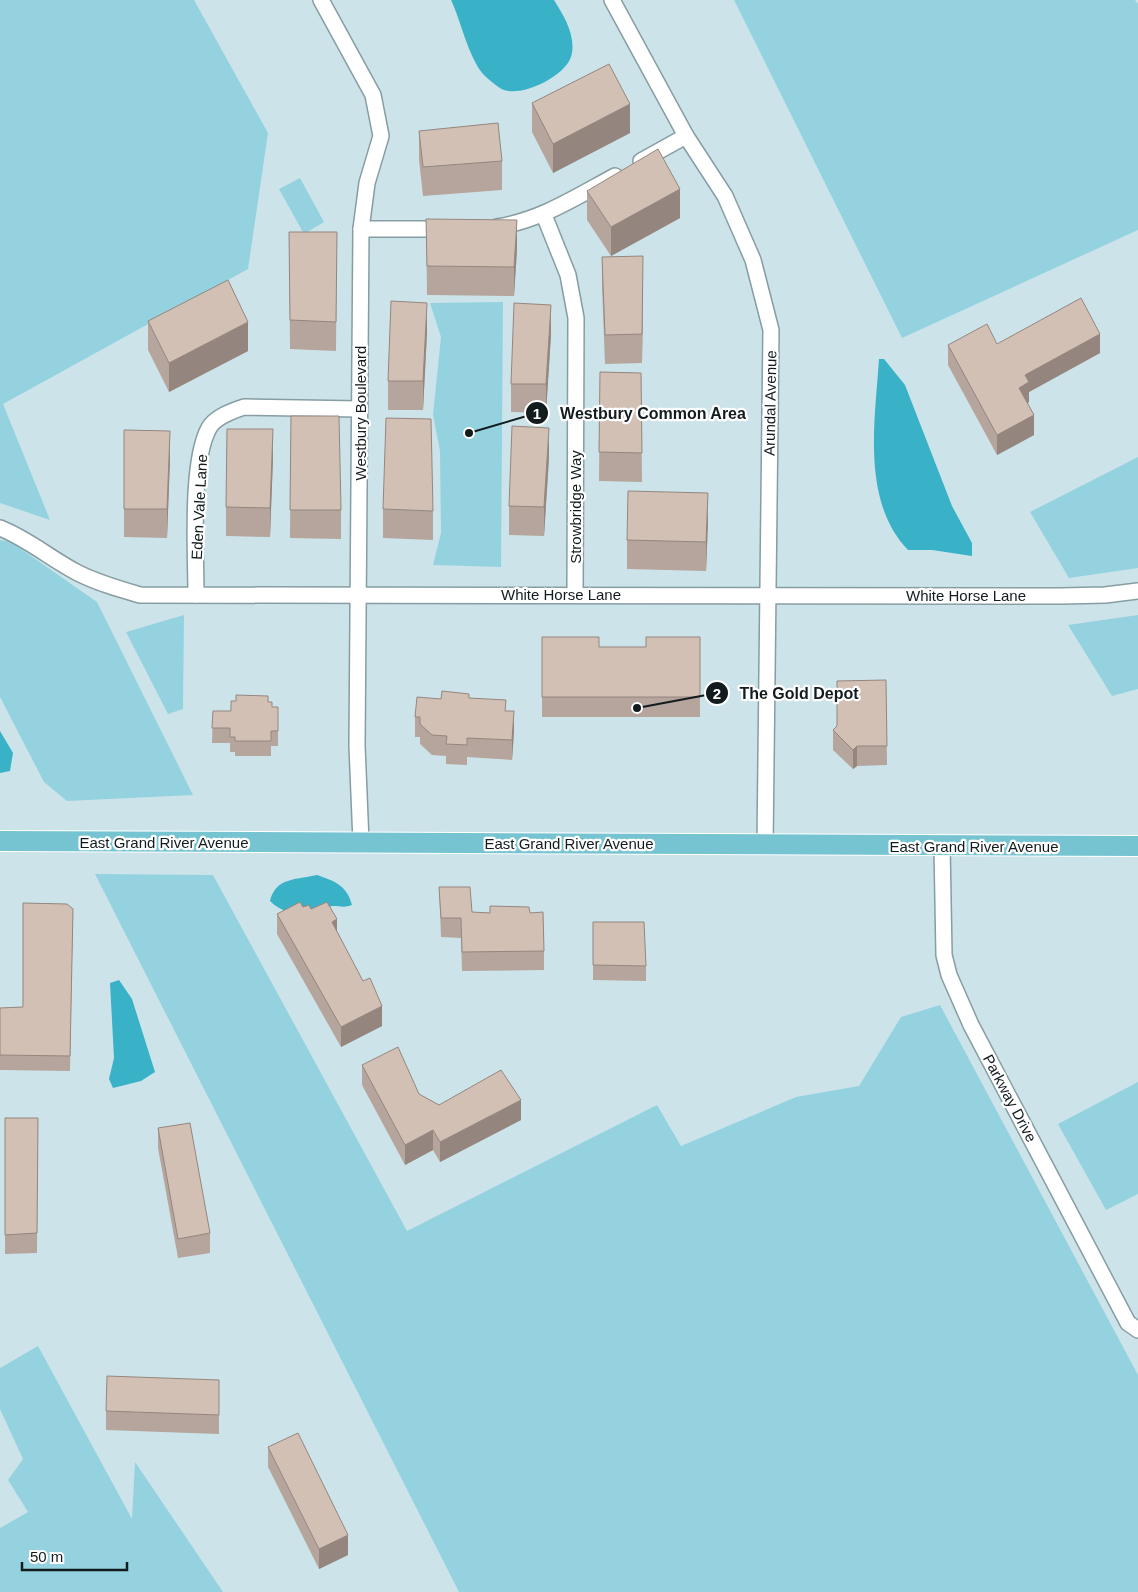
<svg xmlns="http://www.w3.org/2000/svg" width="1138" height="1592" font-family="Arial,sans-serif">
<rect width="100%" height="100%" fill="#cce4e9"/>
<g fill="#94d2e0">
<polygon points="0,0 194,0 268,133 248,269 3,404 50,520 0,503"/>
<polygon points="734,0 1135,0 1138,4 1138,230 902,338"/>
<polygon points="300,178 324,222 304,234 279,189"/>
<polygon points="503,302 501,567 433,565 441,533 440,451 433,415 441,337 430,303"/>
<polygon points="1138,457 1138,568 1069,578 1030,512"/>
<polygon points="0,540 11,542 97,602 193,795 67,801 44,782 0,697"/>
<polygon points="184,615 183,709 168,714 126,632"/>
<polygon points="1138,615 1138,689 1112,696 1068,625"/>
<polygon points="95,874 213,875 407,1231 657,1105 681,1146 796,1097 859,1086 901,1017 940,1005 1138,1375 1138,1592 459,1592"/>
<polygon points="1138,1082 1138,1194 1106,1210 1058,1124"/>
<polygon points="38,1346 132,1519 135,1462 223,1592 0,1592 0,1528 28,1512 8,1480 23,1459 0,1409 0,1368"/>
</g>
<g fill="#39b2c8">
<path d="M451 0H554C564 16 575 34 572 53 569 75 523 97 504 90 498 88 487 78 483 74 468 56 461 21 451 0Z"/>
<path d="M879 359H884L905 385 952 506 972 543V556L932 550H908C861 501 875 421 879 359Z"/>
<polygon points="0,731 13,753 10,771 0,773"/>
<path d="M317 875C334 881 347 885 352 905 344 908 341 906 333 906 328 906 323 911 318 912 300 916 283 914 270 901 276 877 296 880 317 875Z"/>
<polygon points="119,980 132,999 155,1072 141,1081 113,1088 109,1079 114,1058 110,983"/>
</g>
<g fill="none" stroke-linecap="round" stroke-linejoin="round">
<g stroke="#869da2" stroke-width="18">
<g id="minor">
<polyline points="321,0 373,95 381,136 367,183 361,229 357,746 361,842"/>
<polyline points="612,0 686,136 725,196 753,260 771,330 765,845"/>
<polyline points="641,161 686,136"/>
<polyline points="544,215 568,275 576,318 575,594"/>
<path d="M497 227C541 220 576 197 615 176"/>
<polyline points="361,229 447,229"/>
<path d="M0 528C28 539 51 559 78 573 98 583 119 589 140 595L1061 596 1105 595 1138 591"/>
<path d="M196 595C196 555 190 462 209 428 215 417 232 411 244 407L360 409"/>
<polyline points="942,846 944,955 949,975 971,1025 1128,1323 1138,1330"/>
</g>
</g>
<g stroke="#fff" stroke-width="22">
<polyline id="major" points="0,841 1138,846"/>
</g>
<use href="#minor" stroke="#fff" stroke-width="15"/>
<use href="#major" stroke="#76c4d1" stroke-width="20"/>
</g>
<g fill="#b5a59c">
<polygon points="532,103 630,133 553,173 532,132"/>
<polygon points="419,131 502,161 502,190 423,196 419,160"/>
<polygon points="587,191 680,218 611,256 587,220"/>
<polygon points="426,219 517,249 514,296 427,295"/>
<polygon points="289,232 337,232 336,351 290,349"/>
<polygon points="602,257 643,285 642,363 605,364 602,286"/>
<polygon points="148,321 248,351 169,392 148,350"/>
<polygon points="427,332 423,410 388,410 388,381"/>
<polygon points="551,334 546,413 511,412 511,384"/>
<polygon points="997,344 1100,353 1029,392 1029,402 1028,403 1034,435 997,455 948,365 948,345"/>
<polygon points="600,372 641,373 642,482 599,481"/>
<polygon points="291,416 341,510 341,539 290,538"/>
<polygon points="549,457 544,536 509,535 509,506"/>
<polygon points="273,458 270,537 226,536 226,507"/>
<polygon points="170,459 167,538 124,537 124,509"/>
<polygon points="383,509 433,511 433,540 383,538"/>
<polygon points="708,522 706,571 627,569 627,540"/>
<polygon points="542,637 599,647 646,647 700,637 700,717 542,717"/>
<polygon points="886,680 887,765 857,766 853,769 833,750 833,730"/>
<polygon points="469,698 506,711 514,731 512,760 467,757 467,765 446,764 446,756 432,755 420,744 420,737 415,737 415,717 441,699"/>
<polygon points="268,702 272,707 278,707 278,746 271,746 271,756 235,756 235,752 230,752 230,743 212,743 213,711 231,711"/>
<polygon points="439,887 472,912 490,913 530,913 544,951 544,970 462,971 461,938 441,937"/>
<polygon points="303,907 337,931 382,1026 341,1047 277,934 277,914"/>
<polygon points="73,909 70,1071 0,1070 0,1008 23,1007"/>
<polygon points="593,922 646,966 646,981 593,980"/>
<polygon points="362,1065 439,1105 521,1120 440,1162 433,1150 405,1165 362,1085"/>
<polygon points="5,1118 38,1118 37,1253 5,1254"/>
<polygon points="158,1128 210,1233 210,1253 178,1258 158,1148"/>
<polygon points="219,1380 219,1434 106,1430 106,1411"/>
<polygon points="268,1447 348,1555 319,1569 268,1467"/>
</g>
<g fill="#94867f">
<polygon points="630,104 630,133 553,173 553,144"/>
<polygon points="680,189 680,218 611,256 611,227"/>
<polygon points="517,220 517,249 514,296 514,267"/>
<polygon points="643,256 643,285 642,363 642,334"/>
<polygon points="427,303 427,332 423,410 423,381"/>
<polygon points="551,305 551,334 546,413 546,384"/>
<polygon points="248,322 248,351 169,392 169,363"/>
<polygon points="1100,334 1100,353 1029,392 1029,402 1019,407 1019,388 1025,375"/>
<polygon points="1034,415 1034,435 997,455 997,435"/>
<polygon points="549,428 549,457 544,536 544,507"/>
<polygon points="273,429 273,458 270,537 270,508"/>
<polygon points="170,431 170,459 167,538 167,509"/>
<polygon points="708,493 708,522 706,571 706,542"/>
<polygon points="514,711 514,731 512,760 512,740"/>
<polygon points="857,746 857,766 853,769 853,750"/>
<polygon points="337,919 337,939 332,922"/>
<polygon points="382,1006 382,1026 341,1047 341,1027"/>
<polygon points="521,1100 521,1120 440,1162 440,1142"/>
<polygon points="433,1130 433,1150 405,1165 405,1145"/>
<polygon points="348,1535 348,1555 319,1569 319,1549"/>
</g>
<g fill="#d3c0b5" stroke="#94867f">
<polygon points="609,64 630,104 553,144 532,103"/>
<polygon points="498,123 502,161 423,167 419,131"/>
<polygon points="658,149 680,189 611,227 587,191"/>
<polygon points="426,219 517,220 514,267 427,266"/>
<polygon points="289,232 337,232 336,322 290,320"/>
<polygon points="643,256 642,334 605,335 602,257"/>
<polygon points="228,280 248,322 169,363 148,321"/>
<polygon points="1081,298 1100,334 1025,375 1029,382 1019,388 1034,415 997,435 948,345 987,324 997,344"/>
<polygon points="391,301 427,303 423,381 388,381"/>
<polygon points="514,303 551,305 546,384 511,384"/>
<polygon points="600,372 641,373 642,453 599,452"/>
<polygon points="291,416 339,416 341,510 290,510"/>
<polygon points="386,418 431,419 433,511 383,509"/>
<polygon points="512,426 549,428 544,507 509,506"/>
<polygon points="227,429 273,429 270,508 226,507"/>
<polygon points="124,430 170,431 167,509 124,509"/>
<polygon points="628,491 708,493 706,542 627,540"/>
<polygon points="542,637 599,637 599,647 646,647 646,637 700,637 700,697 542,697"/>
<polygon points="886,680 887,746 857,746 853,750 833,730 837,726 837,681"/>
<polygon points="442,691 469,694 469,698 506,700 505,711 514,711 512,740 467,738 467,745 446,744 447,736 432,735 420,724 420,717 415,717 417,697 441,699"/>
<polygon points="236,695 268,696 268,702 272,702 272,707 278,707 278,731 271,731 271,741 235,741 235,737 230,737 230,728 212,728 213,711 231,711 231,701 236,701"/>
<polygon points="439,887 470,887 472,912 490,913 490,906 529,907 530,913 543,912 544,951 462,952 461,918 441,918"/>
<polygon points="300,902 303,907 309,905 311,909 327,902 337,919 332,922 363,981 370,978 382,1006 341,1027 277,914"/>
<polygon points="23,903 67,904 73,909 70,1056 0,1055 0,1008 23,1007"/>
<polygon points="593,922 644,922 646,966 593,965"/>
<polygon points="398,1047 419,1094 439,1105 501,1070 521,1100 440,1142 433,1130 405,1145 362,1065"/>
<polygon points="5,1118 38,1118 37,1233 5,1235"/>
<polygon points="190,1123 210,1233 178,1239 158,1128"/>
<polygon points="107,1376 219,1380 219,1415 106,1411"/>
<polygon points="298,1433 348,1535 319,1549 268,1447"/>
</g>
<g text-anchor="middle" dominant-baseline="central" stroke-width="4.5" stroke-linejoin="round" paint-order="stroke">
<g font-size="15" fill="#121b1d" stroke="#fff">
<text transform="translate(770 403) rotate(-89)">Arundal Avenue</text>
<text transform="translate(360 413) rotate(-90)">Westbury Boulevard</text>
<text transform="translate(199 507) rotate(-87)">Eden Vale Lane</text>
<text transform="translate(575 507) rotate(-90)">Strowbridge Way</text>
<text x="561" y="594">White Horse Lane</text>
<text x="966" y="595">White Horse Lane</text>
<text x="164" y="842">East Grand River Avenue</text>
<text x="569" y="843">East Grand River Avenue</text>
<text x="974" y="846">East Grand River Avenue</text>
<text transform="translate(1010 1098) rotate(62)">Parkway Drive</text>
</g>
</g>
<path fill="none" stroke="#121b1d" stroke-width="2" d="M469 433L537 413M637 708L717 693"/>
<g fill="#121b1d" stroke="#fff" stroke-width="2">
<circle cx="469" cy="433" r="5"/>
<circle cx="637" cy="708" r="5"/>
<circle cx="537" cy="413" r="12"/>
<circle cx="717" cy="693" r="12"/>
</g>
<g font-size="15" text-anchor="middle" font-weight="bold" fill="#fff">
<text x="537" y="419">1</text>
<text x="717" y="699">2</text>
</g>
<g font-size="16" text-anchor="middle" font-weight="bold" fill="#121b1d" stroke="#fff" stroke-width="4.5" stroke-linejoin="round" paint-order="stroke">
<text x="653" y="419">Westbury Common Area</text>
<text x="799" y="699">The Gold Depot</text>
</g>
<path d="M22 1562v8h105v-8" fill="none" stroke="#121b1d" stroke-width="2.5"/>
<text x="30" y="1562" font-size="15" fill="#121b1d" stroke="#ffffff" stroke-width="4" paint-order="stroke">50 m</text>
</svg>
